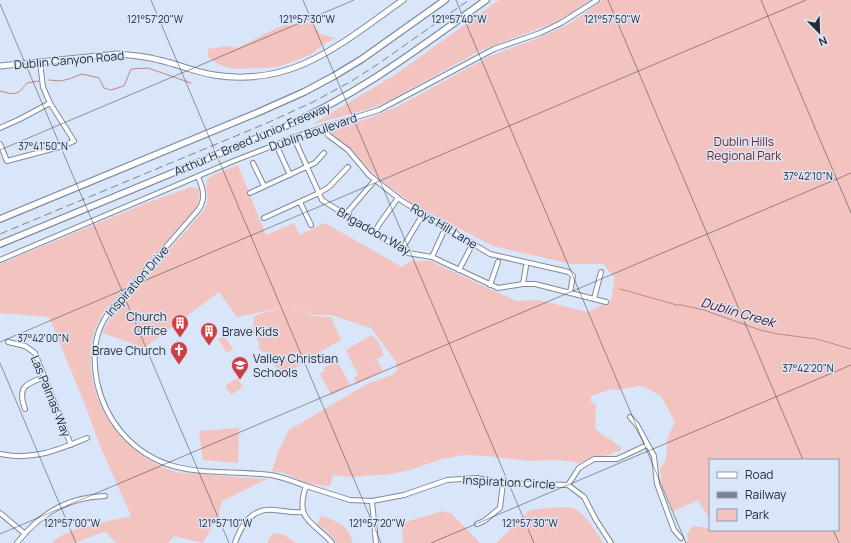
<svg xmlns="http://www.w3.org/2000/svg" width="851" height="543" font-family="Manrope,sans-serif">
<rect width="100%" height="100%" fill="#d9e5f9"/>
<g fill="#f3c3c0">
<polygon points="499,0 590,0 573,12 553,23 479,51 389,101 372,108 311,125 395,75"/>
<path d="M603 0H851V543H686L688 540 687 534 693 526 710 528V530H838V460H710V520L698 500 673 511 662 485 660 467C669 462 666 447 668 437 670 432 673 427 675 422L661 396 644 387 638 386 617 390 612 389 591 396V402L596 404 595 428C600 434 605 436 611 440 615 442 617 446 622 447L620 451 614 452 609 455 592 457 578 464 576 462 555 460 528 461 487 456 464 455 442 459 410 470 391 474 350 477 333 475 330 486 309 484 284 473 272 471 279 450 289 430 367 384 392 375 397 371 396 362 371 328 331 315H313L294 305H291L297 307 313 316 331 317 341 340 321 351V356L317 357H313L284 375 279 373 268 353 261 351 259 348V343L253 332 254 317 259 314 289 306 237 317 219 292 144 348 103 333 104 329 113 314 199 216C202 212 206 208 207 202 209 195 203 183 209 178 213 174 232 168 238 165L266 235 294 223 300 235 325 223 402 267 411 261H430L516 301 538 300 588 312 611 300 615 278 603 264H571L493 246 412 204 375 175 329 130 367 119 399 106 490 56 543 36 569 24Z"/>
<polygon points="302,23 313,23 320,34 336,38 324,44 310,55 281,66 266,68 235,69 219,65 208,57 208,49 226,46 237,48 281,26"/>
<path d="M191 187 199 189C200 197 199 202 196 208L103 313C100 319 96 325 94 332 78 389 118 454 173 471 181 474 192 473 200 474 222 476 244 478 267 479L222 501 218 516 203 543 174 536 168 543H116L106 532 100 533 75 543H52C66 527 111 521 131 516L98 441 86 407 49 317 0 313V264L144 204Z"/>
<polygon points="371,335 378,341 384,355 360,367 377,359 383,371 357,384 354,377 358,376 356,371 357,368 355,369 346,350"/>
<polygon points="224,336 233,349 227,353 218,339"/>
<polygon points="337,361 350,385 331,395 320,374 325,371 323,368"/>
<polygon points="237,378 243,387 231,395 225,386"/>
<polygon points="239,428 238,463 203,460 199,431"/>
<path d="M549 508C557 508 568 506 575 509 585 513 597 533 603 543H496L530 510Z"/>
<polygon points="443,511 448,513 450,512 480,543 403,543 402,523"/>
<path d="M321 516C338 522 348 524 353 543H337L325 529 317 524Z"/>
<polygon points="275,533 285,535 296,543 267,543 271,535"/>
</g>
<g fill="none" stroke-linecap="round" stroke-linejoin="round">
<g stroke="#c08682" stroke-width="1">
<polyline points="49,80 60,81 69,79 82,74 99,78 104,88 111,90 124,86 131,69 148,68 191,83"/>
<path d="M0 91C15 95 17 96 27 83L39 81"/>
<polyline points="620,289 677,305 681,305 704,310 760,330 778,334 817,339 851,349"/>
</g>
<g stroke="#7f8a9c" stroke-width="6">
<g id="minor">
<polyline points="324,127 328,135 348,150 369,175 402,201 490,254 569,272 573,276 570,293"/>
<polyline points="0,128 20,119 50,103"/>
<polyline points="294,138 322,200 374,233 408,253 432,257 498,288 523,284 535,284 606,302"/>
<polyline points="0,144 7,161 63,146 74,141 50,103 43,87 40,62"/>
<polyline points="279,151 290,175"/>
<polyline points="253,163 264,186"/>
<path d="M198 177C203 188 206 198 199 209L111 310C94 330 92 356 97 382 101 400 109 418 122 433 165 482 214 468 271 475 283 477 295 482 306 486"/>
<polyline points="250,193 315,163 324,153"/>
<polyline points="300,202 311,225"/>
<polyline points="345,215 375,180"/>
<polyline points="264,218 319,193 329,187 348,167"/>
<polyline points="374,233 380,223 398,198"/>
<polyline points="402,249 420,219"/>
<polyline points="432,257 443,233"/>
<polyline points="0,260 236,160 306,133 379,110 494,49 540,33 561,23 597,0"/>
<polyline points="459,270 473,243"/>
<polyline points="523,284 526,266"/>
<polyline points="490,285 498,262"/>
<polyline points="594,299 601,272"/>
<polyline points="8,342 25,346 35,353 71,445"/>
<path d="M25 409C17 387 25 384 45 377"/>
<polyline points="630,417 637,425 654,456 657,484 674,530 681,538"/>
<path d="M0 454C32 461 58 450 87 438"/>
<polyline points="568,485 579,468 594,459 617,459 647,445"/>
<polyline points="372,501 376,543"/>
<polyline points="0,513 24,533"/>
<polyline points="477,524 484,521 500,508 503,483"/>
<path d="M17 543C39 514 68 497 105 496"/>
<path d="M235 543C241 525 252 507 275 510 285 511 293 513 303 512"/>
<path d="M332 543C314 521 294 522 306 486L350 500 372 501 404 495 447 480 477 478 503 483 568 485 584 497 596 520 611 543"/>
</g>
</g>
<g stroke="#7f8a9c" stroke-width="7">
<path id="major" d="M0 66 117 54C131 55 145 56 159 60 178 64 195 72 214 75 294 88 343 42 403 0"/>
</g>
<g stroke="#7f8a9c" stroke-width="8">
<g id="highway">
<polyline points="0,219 259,112 304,92 334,76 362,59 445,0"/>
<path d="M0 244 279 129C357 96 418 49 486 0"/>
</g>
</g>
<use href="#minor" stroke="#fff" stroke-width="4"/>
<use href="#major" stroke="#fff" stroke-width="5"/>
<use href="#highway" stroke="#fff" stroke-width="5.5"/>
<polyline stroke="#7b8390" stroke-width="1" stroke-dasharray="8 4" stroke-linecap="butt" points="0,234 267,123 313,102 350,82 378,64 469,0"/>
</g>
<path fill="none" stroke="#272b33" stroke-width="1" stroke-opacity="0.45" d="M151 0 381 543M303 0 534 543M456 0 686 543M608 0 803 460M761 0 851 213M0 4 229 543M0 150 354 0M0 342 806 0M0 363 76 543M833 530 839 543M0 534 851 173M431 543 851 365"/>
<defs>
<g id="building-pin" transform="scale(0.9)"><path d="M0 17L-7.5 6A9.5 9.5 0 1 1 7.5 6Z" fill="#ce3f43" stroke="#d9e5f9"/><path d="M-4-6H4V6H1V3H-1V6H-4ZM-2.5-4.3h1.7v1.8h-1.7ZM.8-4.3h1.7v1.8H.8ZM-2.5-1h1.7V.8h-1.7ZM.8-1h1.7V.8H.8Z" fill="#fff"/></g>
<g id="church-pin" transform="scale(0.9)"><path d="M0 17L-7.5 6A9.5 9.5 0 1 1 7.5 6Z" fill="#ce3f43" stroke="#d9e5f9"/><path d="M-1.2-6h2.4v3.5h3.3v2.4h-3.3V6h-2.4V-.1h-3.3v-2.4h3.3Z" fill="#fff"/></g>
<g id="school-pin" transform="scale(0.9)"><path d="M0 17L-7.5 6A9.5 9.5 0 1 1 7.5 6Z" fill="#ce3f43" stroke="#d9e5f9"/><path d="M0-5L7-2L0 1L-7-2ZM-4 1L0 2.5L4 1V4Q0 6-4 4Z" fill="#fff"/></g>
</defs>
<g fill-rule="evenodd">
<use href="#building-pin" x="180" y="323"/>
<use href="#building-pin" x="209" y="331"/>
<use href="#church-pin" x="179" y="350"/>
<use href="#school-pin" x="240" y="365"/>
</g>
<g text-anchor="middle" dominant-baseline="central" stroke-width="3" stroke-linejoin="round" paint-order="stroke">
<g font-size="12" fill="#272b33" stroke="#d9e5f9">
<text transform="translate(69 60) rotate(-5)">Dublin Canyon Road</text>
<text transform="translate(313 132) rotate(-19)">Dublin Boulevard</text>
<text transform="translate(252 139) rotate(-23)">Arthur H. Breed Junior Freeway</text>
<text transform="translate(444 226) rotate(31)">Roys Hill Lane</text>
<text transform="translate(374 231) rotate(30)">Brigadoon Way</text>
<text transform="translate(137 281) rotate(-49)">Inspiration Drive</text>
<text transform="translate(51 396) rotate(68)">Las Palmas Way</text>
<text transform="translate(509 482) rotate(3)">Inspiration Circle</text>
</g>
<g font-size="12" fill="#6e2626" stroke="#d9e5f9">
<text x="744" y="141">Dublin Hills<tspan x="744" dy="14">Regional Park</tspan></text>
</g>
<g font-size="12" fill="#272b33" stroke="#d9e5f9" text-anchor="end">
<text x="167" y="316">Church<tspan x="167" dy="14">Office</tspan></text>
<text x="222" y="331" text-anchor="start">Brave Kids</text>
<text x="166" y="350">Brave Church</text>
<text x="253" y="358" text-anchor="start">Valley Christian<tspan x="253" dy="14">Schools</tspan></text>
</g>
<g font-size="13" font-style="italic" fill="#560f13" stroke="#d9e5f9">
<text transform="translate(738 312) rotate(16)">Dublin Creek</text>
</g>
</g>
<g font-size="10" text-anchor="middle" fill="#272b33" stroke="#d9e5f9" stroke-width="3" stroke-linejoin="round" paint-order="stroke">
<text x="155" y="23">121°57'20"W</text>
<text x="307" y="23">121°57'30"W</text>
<text x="459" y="23">121°57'40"W</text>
<text x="612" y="23">121°57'50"W</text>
<text x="43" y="150">37°41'50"N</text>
<text x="808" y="180">37°42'10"N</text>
<text x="43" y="342">37°42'00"N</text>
<text x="808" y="372">37°42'20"N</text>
<text x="72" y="527">121°57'00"W</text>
<text x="225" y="527">121°57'10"W</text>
<text x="377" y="527">121°57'20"W</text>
<text x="530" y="527">121°57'30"W</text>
</g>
<rect x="709" y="459" width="130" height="72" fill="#d9e5f9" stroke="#929baa"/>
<rect x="717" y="472" width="20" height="6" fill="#ffffff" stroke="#929baa"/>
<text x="745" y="479" font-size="12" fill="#272b33">Road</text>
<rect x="717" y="492" width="20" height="6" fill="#7b8390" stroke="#929baa"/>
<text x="745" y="499" font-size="12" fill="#272b33">Railway</text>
<rect x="717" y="509" width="20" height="12" fill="#f3c3c0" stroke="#929baa"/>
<text x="745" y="519" font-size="12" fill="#272b33">Park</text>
<g transform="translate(819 32) rotate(157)" stroke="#d9e5f9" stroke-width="3" paint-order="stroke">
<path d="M0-3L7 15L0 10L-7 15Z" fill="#272b33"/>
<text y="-6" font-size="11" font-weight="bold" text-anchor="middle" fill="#272b33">N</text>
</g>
</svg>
